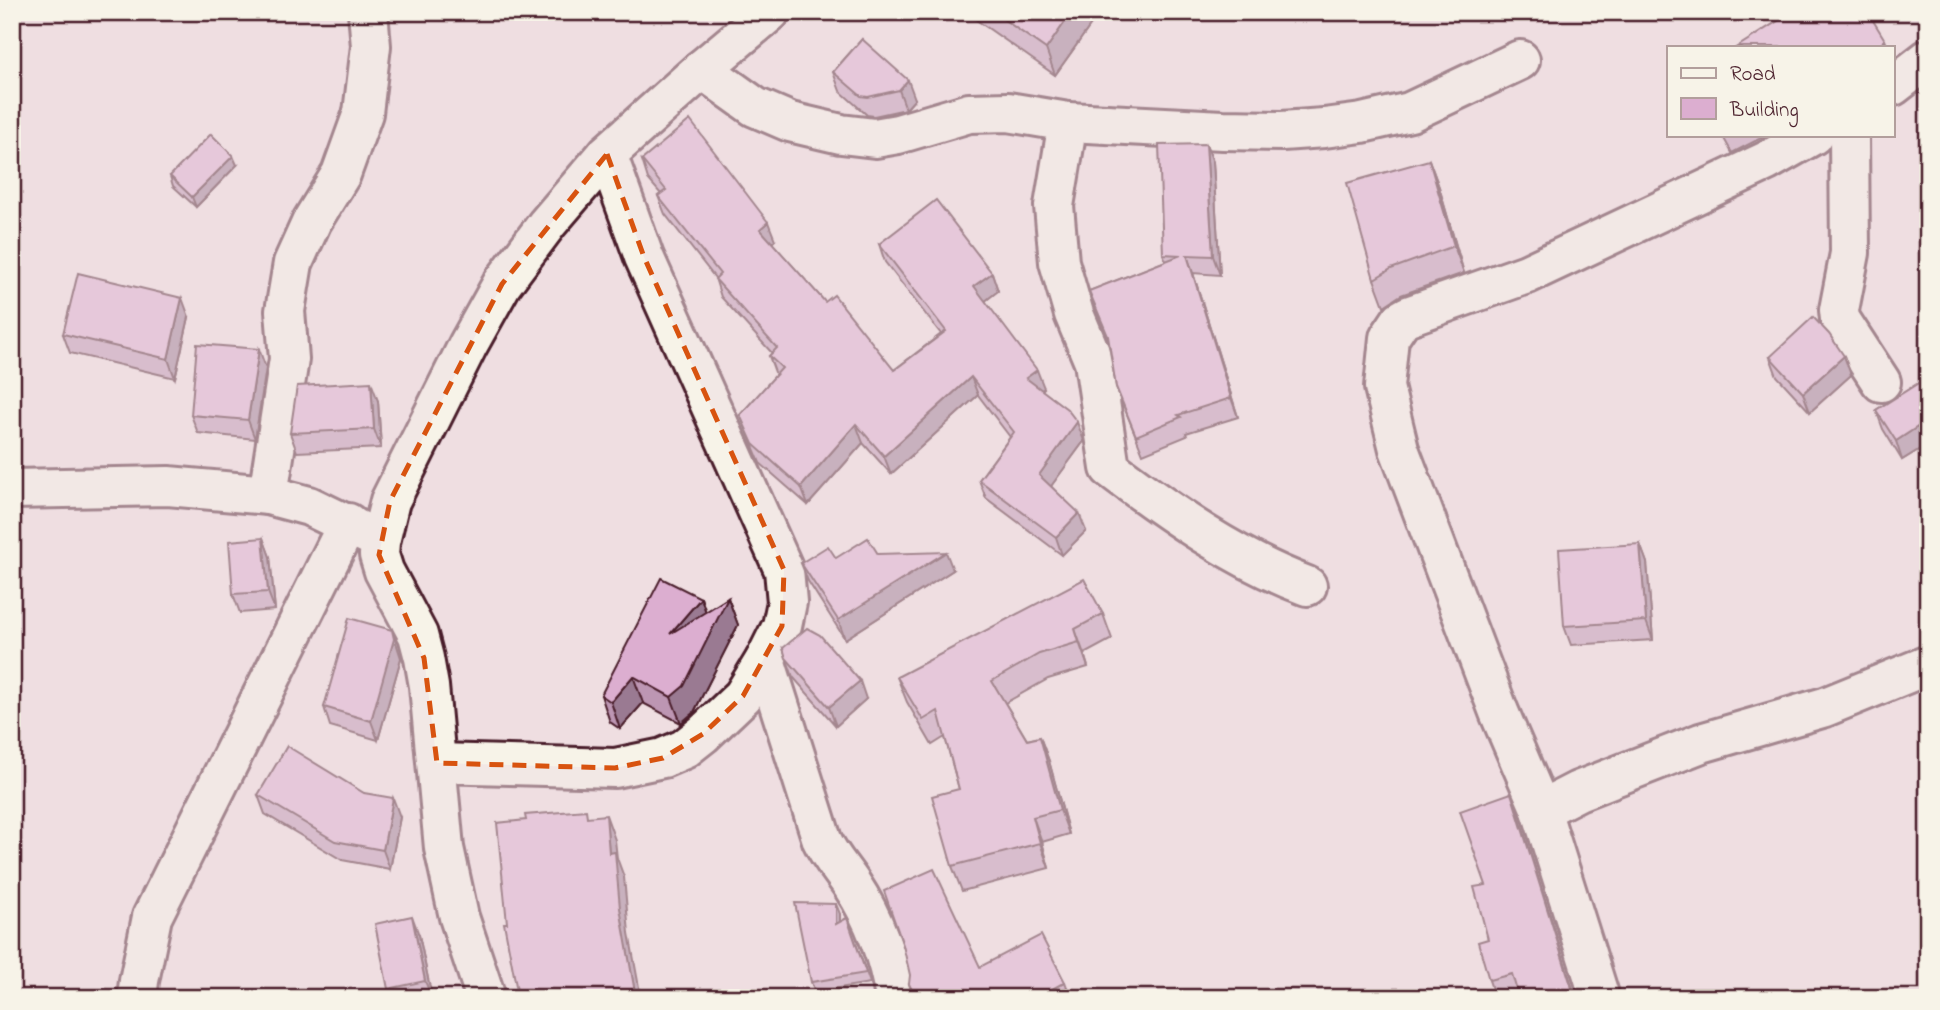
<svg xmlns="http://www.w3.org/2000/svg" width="1940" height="1010" font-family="'Indie Flower',sans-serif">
<rect width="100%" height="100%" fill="#efdee1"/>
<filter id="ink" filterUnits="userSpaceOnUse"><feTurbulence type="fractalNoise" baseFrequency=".0143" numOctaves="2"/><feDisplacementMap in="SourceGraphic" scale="14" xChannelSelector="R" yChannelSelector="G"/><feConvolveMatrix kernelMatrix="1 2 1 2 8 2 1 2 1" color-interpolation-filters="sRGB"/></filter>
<g filter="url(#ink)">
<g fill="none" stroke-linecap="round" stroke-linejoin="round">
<g stroke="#4a1f2b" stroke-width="44">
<g id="minor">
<polyline points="702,69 755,107 790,122 841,134 875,138 898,134 969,113 1008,112 1068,122 1223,130 1282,131 1324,128 1362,123 1410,112 1520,60"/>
<polyline points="1893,86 1928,59"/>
<path d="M1068 122 1054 206 1059 262 1074 314 1094 362 1110 468C1171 514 1235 559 1307 586"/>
<polyline points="1849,135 1850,253 1839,310 1840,319 1881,382"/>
<polyline points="12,489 168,486 268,495 309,506 369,535"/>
<polyline points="268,495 289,359 285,311 293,263 312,221 341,174 363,113 371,46 368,12"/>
<path d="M765 660 822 840C830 857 842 870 852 885 874 918 889 959 895 998"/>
<polyline points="437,763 615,768 663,758 684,749 703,734 743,696 765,660 782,626 787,602 784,570 644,257 607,154"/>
<polyline points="1541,810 1578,791 1701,743 1825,707 1928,665"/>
<polyline points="137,998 139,981 152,917 348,523"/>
<polyline points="486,998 459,917 444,848 429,686 424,658 418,635 384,571 379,555 380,542 390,501 468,345 502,284 547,224 607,154 702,69 770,12"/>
<polyline points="1600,998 1541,810 1499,712 1399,449 1384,387 1389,338 1401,320 1408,316 1527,274 1767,161 1813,135"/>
</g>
</g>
<use href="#minor" stroke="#f7f3e8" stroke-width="38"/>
</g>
<g fill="#bd96b3" stroke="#4a1f2b" stroke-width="2">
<polygon points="965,12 1100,12 1055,75"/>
<polygon points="1142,12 1159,12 1145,19"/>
<polygon points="862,39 915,99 906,109 874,116 867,115 840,91 833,72"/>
<polygon points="1722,135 1767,135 1732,153"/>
<polygon points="1206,144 1213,162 1220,275 1193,273 1238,417 1186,433 1187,436 1143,454 1116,387 1108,339 1089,291 1166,261 1163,254"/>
<polygon points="642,160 775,240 772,243 825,302 894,370 941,334 885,262 879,244 992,273 998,291 985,301 1044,388 1042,390 1084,441 1051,486 1086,531 1062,555 986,498 979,480 1010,437 978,395 891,474 863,443 808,505 760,463 740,415 776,375 769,356 772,353 721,297 715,278 665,214 658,196 661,194 648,179"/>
<polygon points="1429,160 1439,187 1464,273 1401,295 1384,306 1374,279"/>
<polygon points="237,165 196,207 173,186 170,176"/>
<polygon points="189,317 175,378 70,353 63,334"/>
<polygon points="1844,356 1851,375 1810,412 1777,376 1770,357"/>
<polygon points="266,368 255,439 198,433 191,415"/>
<polygon points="1928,377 1928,444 1902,460 1883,429 1876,410"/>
<polygon points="378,401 381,448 297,452 290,433"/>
<polygon points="263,538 270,557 275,610 240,613 233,594"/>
<polygon points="1640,544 1647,563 1653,640 1571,645 1564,626"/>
<polygon points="836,558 953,570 845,639 808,581 801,563"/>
<polygon points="701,598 706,612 728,598 738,625 694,712 681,723 643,703 620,729 610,722 601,695"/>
<polygon points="1103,614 1112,639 1084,654 1088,667 1048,679 1005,703 1027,740 1040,737 1049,761 1069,834 1042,842 1049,868 962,891 952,866 959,789 945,737 932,745 907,702 897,677"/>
<polygon points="392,630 401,658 378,740 330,726 324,707"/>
<polygon points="783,648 866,699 836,726 793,677"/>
<polygon points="1511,793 1518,812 1518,993 1500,998 1495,998 1489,980 1486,885"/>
<polygon points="258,795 400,817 390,869 342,860 265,814"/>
<polygon points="840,914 840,922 847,918 870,983 815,992 811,982"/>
<polygon points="419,935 432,998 392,998 388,989"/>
<polygon points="980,967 1065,982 1071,998 914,998 909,984"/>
</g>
<g fill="#9a7a92" stroke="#4a1f2b" stroke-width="2">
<polygon points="1072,12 1100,12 1055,75 1046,49"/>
<polygon points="1885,40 1888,47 1878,47"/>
<polygon points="908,80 915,99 906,109 899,90"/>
<polygon points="1206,144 1213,162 1220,275 1213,256"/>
<polygon points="233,156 237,165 196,207 192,197"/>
<polygon points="1429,160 1439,187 1464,273 1454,246"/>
<polygon points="768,222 775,240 766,247 760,229"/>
<polygon points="1187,255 1193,273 1238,417 1231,398"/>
<polygon points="992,273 998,291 980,305 974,286"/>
<polygon points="182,298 189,317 175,378 168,359"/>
<polygon points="259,349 266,368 255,439 248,420"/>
<polygon points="1844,356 1851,375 1810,412 1803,393"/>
<polygon points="1037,370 1044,388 1033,397 1026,378"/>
<polygon points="971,377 978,395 891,474 884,456"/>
<polygon points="371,382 378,401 381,448 374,429"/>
<polygon points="1928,420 1928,444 1902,460 1896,441"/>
<polygon points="1077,422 1084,441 1046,493 1039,475"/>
<polygon points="856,424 863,443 808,505 801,487"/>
<polygon points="1079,513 1086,531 1062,555 1056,537"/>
<polygon points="263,538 270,557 275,610 268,592"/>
<polygon points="1640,544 1647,563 1653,640 1646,621"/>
<polygon points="946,552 953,570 845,639 838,620"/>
<polygon points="701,598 710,625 670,634"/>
<polygon points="728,598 738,625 694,712 681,723 671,697"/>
<polygon points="1075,629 1084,654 1088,667 1079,642"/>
<polygon points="392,630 401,658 378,740 371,721"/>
<polygon points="633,676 643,703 620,729 611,702"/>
<polygon points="860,681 866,699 836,726 829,707"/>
<polygon points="1040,737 1049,761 1069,834 1060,810"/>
<polygon points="1511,793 1518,812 1576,998 1575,998"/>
<polygon points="393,798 400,817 390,869 383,850"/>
<polygon points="606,815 615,840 617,858 624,877 629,933 641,998 636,998 609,853"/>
<polygon points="1033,817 1042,842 1049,868 1040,843"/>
<polygon points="836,904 840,914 840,933 836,924"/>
<polygon points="412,916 419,935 432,998 425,981"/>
</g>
<g fill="#dcaed0" stroke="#4a1f2b" stroke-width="2">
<polygon points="993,12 1072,12 1046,49"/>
<polygon points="1792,12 1857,12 1861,19 1869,14 1885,40 1878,47 1737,47"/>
<polygon points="862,39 908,80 899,90 868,97 861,96 833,72"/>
<polygon points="690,120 768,222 760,229 825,302 834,295 894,370 946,331 879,244 936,200 992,273 974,286 1037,370 1026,378 1067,409 1077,422 1039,475 1079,513 1056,537 979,480 1014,432 971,377 884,456 856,424 801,487 753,444 740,415 782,368 769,356 777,348 715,279 720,274 658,196 666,190 642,160"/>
<polygon points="211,134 233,156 192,197 170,176"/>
<polygon points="1206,144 1213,256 1187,255 1231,398 1178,415 1181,417 1136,436 1116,387 1108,336 1089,291 1181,255 1163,254 1159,145"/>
<polygon points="1429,160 1454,246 1391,269 1374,279 1347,183"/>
<polygon points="78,273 182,298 168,359 63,334"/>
<polygon points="1813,317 1829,334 1844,356 1803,393 1770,357"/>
<polygon points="197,344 259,349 248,420 191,415"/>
<polygon points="1928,377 1928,420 1896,441 1876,410"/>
<polygon points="371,382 374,429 290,433 297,386"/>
<polygon points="263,538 268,592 233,594 229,541"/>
<polygon points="868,538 878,554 946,552 838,620 801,563 828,546 836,558"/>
<polygon points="1640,544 1646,621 1564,626 1559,549"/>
<polygon points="661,578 701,598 670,634 728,598 684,686 671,697 633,676 611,702 601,695"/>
<polygon points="1084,579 1103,614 1075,629 1079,642 1039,654 992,681 1027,740 1040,737 1060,810 1033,817 1040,843 952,866 932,796 959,789 938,711 923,720 897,677"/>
<polygon points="349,618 392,630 394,639 371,721 324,707"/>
<polygon points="807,628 820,635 860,681 829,707 786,658 783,648"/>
<polygon points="287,746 364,793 393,798 383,850 335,841 258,795"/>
<polygon points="1511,793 1575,998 1519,998 1512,974 1489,980 1478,942 1488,939 1474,887 1486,885 1460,811"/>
<polygon points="586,810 587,817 606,815 609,853 615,852 620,908 636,998 491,998 517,991 504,923 507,923 497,823 526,820 525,815"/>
<polygon points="934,869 980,967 1041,935 1065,982 1036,998 916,998 909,984 910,975 903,945 884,891"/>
<polygon points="795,903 836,904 836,924 847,918 866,973 811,982"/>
<polygon points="412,916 425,981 388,989 375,924"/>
</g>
</g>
<path d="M0 0H1940V1010H0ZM607 154 644 257 784 570 782 626 743 696 703 734 663 758 615 768 437 763 424 658 379 555 390 501 502 284Z" fill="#efdee1" fill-opacity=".55" fill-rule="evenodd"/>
<path fill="none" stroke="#d8530f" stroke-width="5" stroke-dasharray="14 9" stroke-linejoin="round" d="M607 154 644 257 784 570 782 626 743 696 703 734 663 758 615 768 437 763 424 658 379 555 390 501 502 284Z"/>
<rect width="1940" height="1010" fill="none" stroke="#f7f3e8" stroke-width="42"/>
<rect x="21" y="21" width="1898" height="968" fill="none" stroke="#4a1f2b" stroke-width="2.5" filter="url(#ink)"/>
<rect x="1667" y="46" width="228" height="91" fill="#f7f3e8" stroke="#b29e9c" stroke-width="2"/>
<rect x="1681" y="68" width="35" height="10" fill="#f7f3e8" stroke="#b29e9c" stroke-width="2"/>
<text x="1730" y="80" font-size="21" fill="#4a1f2b">Road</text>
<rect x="1681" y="98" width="35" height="21" fill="#dcaed0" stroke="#b29e9c" stroke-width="2"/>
<text x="1730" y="116" font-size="21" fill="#4a1f2b">Building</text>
</svg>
